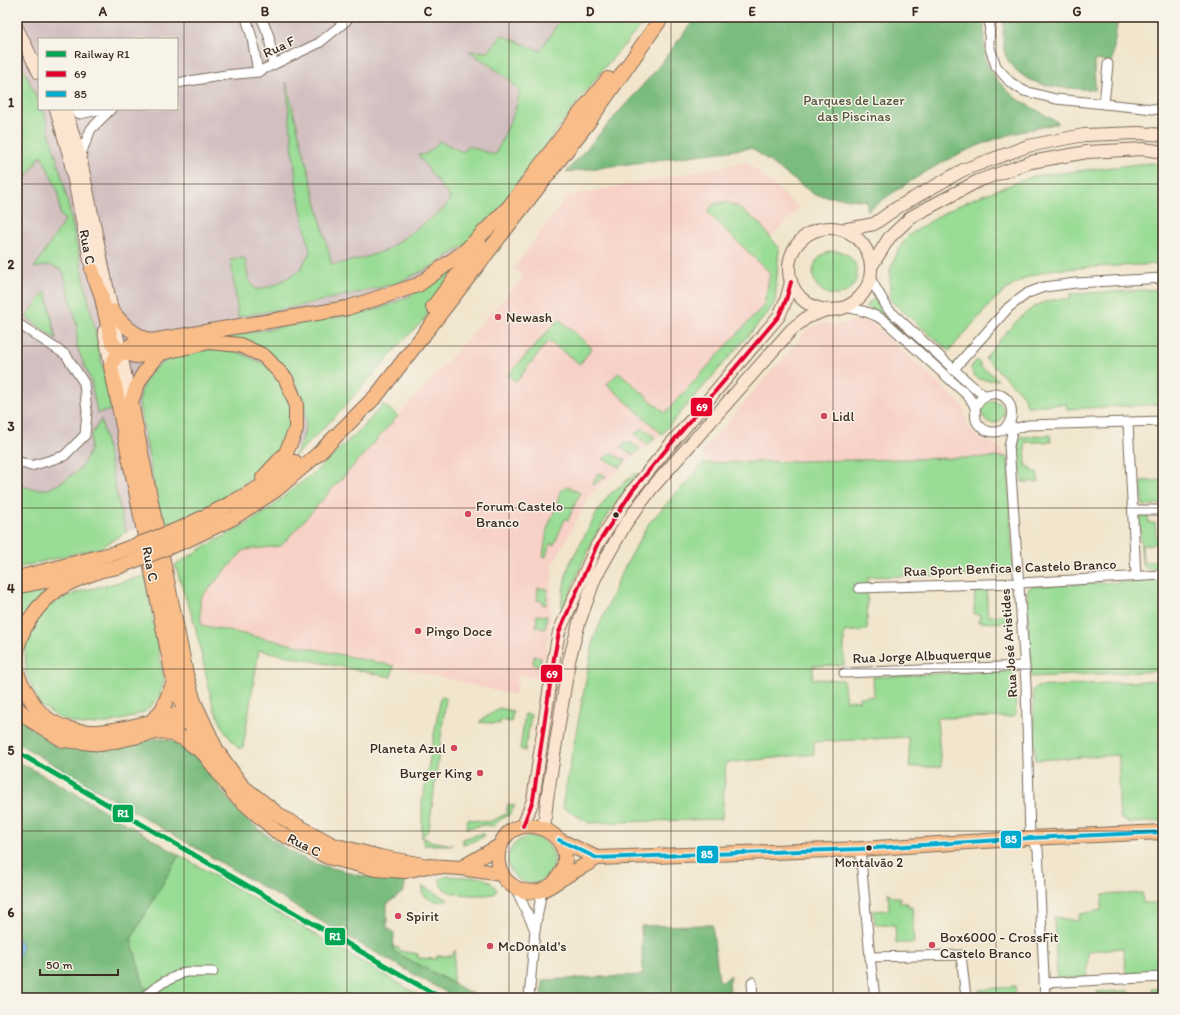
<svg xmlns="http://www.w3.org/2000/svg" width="1180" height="1015" font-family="Itim,sans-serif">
<rect width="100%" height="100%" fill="#f7f3e8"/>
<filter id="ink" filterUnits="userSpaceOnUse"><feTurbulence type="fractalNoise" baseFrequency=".025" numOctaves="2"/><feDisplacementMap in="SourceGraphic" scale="8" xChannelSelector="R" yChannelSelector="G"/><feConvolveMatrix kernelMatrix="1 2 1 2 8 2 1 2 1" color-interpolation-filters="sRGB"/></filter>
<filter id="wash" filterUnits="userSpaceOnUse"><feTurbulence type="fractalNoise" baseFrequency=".012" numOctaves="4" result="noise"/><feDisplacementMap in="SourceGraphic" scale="16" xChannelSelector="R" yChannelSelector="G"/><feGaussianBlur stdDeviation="0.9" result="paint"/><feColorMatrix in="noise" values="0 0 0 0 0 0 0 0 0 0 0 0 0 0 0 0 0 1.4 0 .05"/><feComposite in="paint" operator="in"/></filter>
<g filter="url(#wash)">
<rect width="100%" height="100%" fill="#f1e5cc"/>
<g fill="#f7d1c7">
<polygon points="747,162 799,208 770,238 779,248 775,302 767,314 662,434 591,493 553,564 549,634 540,679 519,674 515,695 394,666 201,625 201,597 244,550 281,546 523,277 514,268 567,196"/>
<polygon points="856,320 869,322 875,326 963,406 967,425 978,438 998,446 1008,457 712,463 700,454 808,329 822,323 835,325 848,323"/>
</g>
<path fill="#d2bfc0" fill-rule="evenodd" d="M17 17H643L522 171 420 317 303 444 220 496 177 516 126 532 17 559ZM39 39H177V109H39Z"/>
<g fill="#99dc94" stroke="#6a8359">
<path d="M562 17H649L604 68 574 107 507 200 479 236 431 267 395 284 298 306 238 317 231 259 245 258 248 278 256 290 275 285 299 271 310 252 297 190 286 82 332 265 360 259 387 250 445 208 450 198 418 155C428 155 433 149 439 141L463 152 468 146 495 155C501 142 520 104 519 92 518 83 479 58 469 51L488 52 502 35 540 51Z"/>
<polygon points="17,54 39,103 39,109 42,109 44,113 64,185 112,410 97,413 91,381 77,347 77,326 63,271 50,265 34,268 65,220 60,215 58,191 41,155 17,191 17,168 25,156 17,144"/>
<polygon points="1148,163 1163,164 1163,264 1093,267 1050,270 1025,278 1006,290 994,300 949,351 890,300 890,270 898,250 909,235 947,211 975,198 1034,176"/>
<polygon points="726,202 738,207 759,223 779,248 775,302 767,314 662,434 607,384 619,372 665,413 764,305 770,273 707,212 714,204"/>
<circle cx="835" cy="273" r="22"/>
<path d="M458 264 423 321 398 346 338 414 294 457C297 450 302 442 304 434 313 400 288 362 259 346 248 340 232 339 220 336 233 335 246 334 259 331 273 329 287 325 301 323 312 321 323 320 334 318 384 311 419 296 458 264Z"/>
<path d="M1163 289V404L1067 409 1066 404 1027 406 1023 395 985 358C1002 338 1024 305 1052 300 1058 299 1064 299 1070 299V294Z"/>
<polygon points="46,290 56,339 26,317"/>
<polygon points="875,297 880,309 886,314 884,316 872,309 865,307"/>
<polygon points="559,319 592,348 580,364 548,341 516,382 508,375"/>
<polygon points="893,321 963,383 962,385 892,322"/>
<path d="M220 348 238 352 264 364 286 379 296 404 286 453C265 468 244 485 221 499 203 511 183 520 164 529L157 501 139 403C140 398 141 393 142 388 154 356 190 351 220 348Z"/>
<path d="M977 360 981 364 980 366 986 371 987 370 998 380C987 380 973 383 971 367Z"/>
<circle cx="993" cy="412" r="11"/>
<polygon points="383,404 398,416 281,546 244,550 201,597 200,600 201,625 394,666 391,677 259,650 243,747 239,749 225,732 213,706 195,625 175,565 208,545 250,522 270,509 290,491 314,473 363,427"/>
<polygon points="101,419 121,514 126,532 102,547 17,568 17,484 32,489 49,489 67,479 81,468 90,451 91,436"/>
<polygon points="643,428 655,438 647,445 635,434"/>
<polygon points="1050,435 1051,442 1025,442 1026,466 1032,468 1033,472 1037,472 1039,482 1022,482 1018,440 1020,437 1023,437"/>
<polygon points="628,441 640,449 633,455 620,447"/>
<polygon points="611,453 626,461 620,467 603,459"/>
<polygon points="1008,457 1013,574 868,577 867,630 844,632 844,665 813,666 813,679 843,680 846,702 849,700 859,701 859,697 874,696 873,677 1008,670 1011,671 1014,675 1016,714 1015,717 937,718 941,767 910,767 908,737 814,742 814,754 726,763 722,819 589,823 562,807 594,638 621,574 649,523 704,463"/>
<polygon points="598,473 606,476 592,486"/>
<path d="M636 473 638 475C629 487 618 499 610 512 590 542 577 575 564 608L561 606 565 580 569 565 599 509 609 495Z"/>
<polygon points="1163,480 1163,503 1146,506 1143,505 1141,481"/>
<polygon points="568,486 580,493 568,520 565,519 554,545 550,543 546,557 543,556 547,529 556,507 560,491"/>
<polygon points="1139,515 1148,515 1149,523 1155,523 1157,544 1142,545 1143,562 1163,561 1163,569 1146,569 1142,564"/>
<polygon points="145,576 164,681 159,697 146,711 129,718 107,723 83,725 61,719 40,705 26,673 25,647 32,627 44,609 63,598 81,591"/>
<polygon points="1163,580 1163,671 1031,677 1027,592 1029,588 1033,586"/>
<polygon points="538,588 548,589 546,605 542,604 542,601 537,600"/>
<polygon points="987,589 987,611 989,616 1010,614 1012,621 993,623 979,622 980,615 974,614 975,590"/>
<polygon points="52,590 17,630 17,596"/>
<polygon points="537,615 547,616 545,629 536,627"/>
<polygon points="534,656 541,658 541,666 533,664"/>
<polygon points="1163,680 1163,821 1131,823 1121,819 1119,808 1119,755 1035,760 1033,690 1036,687"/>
<polygon points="441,696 446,698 429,830 422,837 430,841 453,845 424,845 422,837 422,803"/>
<polygon points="499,708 513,711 511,722 501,720 500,724 479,722"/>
<polygon points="525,714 531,715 525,751 520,749"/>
<polygon points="508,804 515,806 509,815 500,820 494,826 483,825 467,828 468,819 489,822 506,814"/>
<polygon points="483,833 484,836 481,838 463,845 463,839"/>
<circle cx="531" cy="860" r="23"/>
<polygon points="179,855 424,998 157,998 144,986 131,939"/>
<path d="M447 876C452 876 458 877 463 877 478 877 488 876 497 890L494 894C483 896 451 896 443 888 440 885 440 882 440 879Z"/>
<path d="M423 886 434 893 447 899V901C438 903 426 900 422 892Z"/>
<polygon points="888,892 893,897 900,897 900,903 908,903 908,908 912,907 914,943 896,943 895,925 876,925 872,911 889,910"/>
<polygon points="1142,893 1143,903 1163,903 1163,972 1126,974 1123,948 1088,951 1087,977 1057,979 1054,917 1078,921 1080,914 1101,910 1103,895"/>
<polygon points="393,947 399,948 400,951 418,954 418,958 437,959 437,956 452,956 455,950 453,983 393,951"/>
<polygon points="1015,986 1016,998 979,998 979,990"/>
<polygon points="1163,988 1163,998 1153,998 1152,989"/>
<polygon points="1128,991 1129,998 1098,998 1097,992"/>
</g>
<g fill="#7abc7e" stroke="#5a734e">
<path d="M696 17H984L985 60 996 79 1014 97 1059 123C1038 128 1016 132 996 139 949 155 907 182 867 211V201L815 195 751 148 566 172 656 70Z"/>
<path d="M1004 17H1118L1112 62 1094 60 1095 90C1067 87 1030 90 1012 65 1009 62 1006 58 1005 54 1002 43 1003 29 1004 17Z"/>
<path d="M17 715C54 749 79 755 127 745 141 742 155 736 169 740 201 749 210 776 228 799 249 824 279 847 309 861 319 865 331 868 341 870 348 872 355 875 362 876 376 878 392 877 407 878L403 892 387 904V929L391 930 394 933 393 951 480 998H456L341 933 17 743Z"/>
<polygon points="17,761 68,789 179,855 131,939 144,986 151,992 142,998 17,998"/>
<polygon points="712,925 719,980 723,982 731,975 729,984 731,998 542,998 543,980 643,975 641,926"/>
</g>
<path fill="#75bfee" stroke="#587486" d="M17 939C25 945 21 952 17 959Z"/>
</g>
<g filter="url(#ink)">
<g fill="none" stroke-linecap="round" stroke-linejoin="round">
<g stroke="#7b6b5b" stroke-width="11">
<g id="street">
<polyline points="246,17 252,38 258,72"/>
<polyline points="261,17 269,36 273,65"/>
<polyline points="990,17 989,45 996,66 1010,82 1024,91 1056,99 1163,110"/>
<polyline points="177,83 226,75 258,72 319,43 345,22 349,17"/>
<polyline points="1104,104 1108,64"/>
<polyline points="69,109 80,114 102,109"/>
<polyline points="80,156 91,129 111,109"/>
<polyline points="870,278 888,309 970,384 985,396"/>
<path d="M846 307C860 310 874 313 886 322L967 395C970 399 974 403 975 408 976 415 974 420 979 425 982 429 988 432 993 432 1019 433 1017 390 991 394 983 395 978 401 975 408"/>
<polyline points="17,323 66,355 84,383 87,412 85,435 64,456 31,466 17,461"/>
<polyline points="953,370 1009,307 1028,293 1044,287 1076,283 1163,278"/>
<polyline points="1128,423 1136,576"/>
<polyline points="1007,425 1017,428 1028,425 1163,421"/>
<polyline points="1007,426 1012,433 1009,446 1026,684 1030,838 1038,849 1045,998"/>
<polyline points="1133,510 1163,510"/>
<polyline points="859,588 1019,583 1163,575"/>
<polyline points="844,673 1025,666"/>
<polyline points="860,849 870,957 875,998"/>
<polyline points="516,889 535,930"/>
<polyline points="870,957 961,955 966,998"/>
<polyline points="752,982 753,998"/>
<polyline points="1044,983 1163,977"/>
<polyline points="142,998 162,983 185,972 213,972"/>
<polyline points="529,998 535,930 542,890"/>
</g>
</g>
<g stroke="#7b6b5b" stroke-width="14">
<g id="secondary">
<polyline points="17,28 39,73"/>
<polyline points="56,109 69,155 94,280"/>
<polyline points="65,109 80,156 131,403"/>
<circle cx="830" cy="269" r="41"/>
<polyline points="842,230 874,224 898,207 963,170 1028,146 1084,135 1139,133 1163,135"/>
<polyline points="871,267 889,238 911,217 978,181 1031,162 1087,152 1144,149 1163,152"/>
<polyline points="104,331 111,366"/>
<polyline points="523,826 533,800 554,658 559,632 597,545 633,490 669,446 779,316 786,300 791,282"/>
<polyline points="544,828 547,799 569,661 579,623 595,578 626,523 652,488 792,329 806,318 826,310"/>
</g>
</g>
<g stroke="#7b6b5b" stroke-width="16">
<g id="primary">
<polyline points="502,216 577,117 608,79"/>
<polyline points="92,270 101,294 111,339 115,347 120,351 136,356 161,353 209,342 240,345 264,356 286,379 296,404 296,429 286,453 263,478"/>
<polyline points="433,307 480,245"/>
<path d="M112 311C124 326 132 333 150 341"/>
<path d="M161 353C145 369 137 381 131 403L186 674 194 702 217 751 242 786 283 818 333 845 380 857 428 866 461 868 502 874"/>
<polyline points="182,528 224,507 267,483 295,462"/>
<polyline points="187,540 233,518 276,490 318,454 377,395 587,124 662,17"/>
<path d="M97 572C83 577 68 582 56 591 31 610 10 643 18 675 20 681 24 688 28 694 33 704 39 713 48 719 79 741 117 730 151 722 158 720 166 715 174 715 181 714 188 718 192 723"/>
<polyline points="21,577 115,553"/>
<polyline points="17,586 30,584 118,567"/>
<polyline points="17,708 29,719 63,740 102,744 162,731 179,724 187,717 189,712"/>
<polyline points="152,721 162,710 174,682"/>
<polyline points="162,731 183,738 202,752"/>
<polyline points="559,840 597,858 860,849 1030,838 1163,832"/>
<path d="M428 866 405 871 376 869 328 857 276 831 235 795 203 752 187 717 174 682 111 366C117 353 121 351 133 344L347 308 418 285 465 251 507 209"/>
<polyline points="461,868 501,845"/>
<path d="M554 883C594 839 514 799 499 849 496 859 498 869 504 878 513 889 528 895 542 890 550 887 556 882 563 878 574 871 586 865 597 858"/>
</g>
</g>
<use href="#street" stroke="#fff" stroke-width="9"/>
<use href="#secondary" stroke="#fce5d0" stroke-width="12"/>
<use href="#primary" stroke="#f8bd89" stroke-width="14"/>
<g stroke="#7b6b5b" stroke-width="16" stroke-linecap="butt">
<g id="primary-bridge">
<polyline points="115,553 182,528"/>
<polyline points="118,567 187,540"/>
</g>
</g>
<use href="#primary-bridge" stroke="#f8bd89" stroke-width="14"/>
<g stroke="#f7f3e8" stroke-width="7">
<polyline id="bus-1" points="523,826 533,800 554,658 559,632 597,545 633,490 669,446 779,316 786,300 791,282"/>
</g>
<g stroke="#f7f3e8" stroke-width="7">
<polyline id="bus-2" points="559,840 597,858 860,849 1030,838 1163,832"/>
</g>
<use href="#bus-1" stroke="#e4002b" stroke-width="4"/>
<use href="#bus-2" stroke="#00a9ce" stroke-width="4"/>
<g stroke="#f7f3e8" stroke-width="8">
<polyline id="rail-1" points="17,752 441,998"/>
</g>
<use href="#rail-1" stroke="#00a651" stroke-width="5"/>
</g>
</g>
<path fill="none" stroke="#3b2a1e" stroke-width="1" stroke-opacity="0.55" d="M184 17V998M347 17V998M509 17V998M671 17V998M833 17V998M996 17V998M17 184H1163M17 346H1163M17 508H1163M17 669H1163M17 831H1163"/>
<g fill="#d1495b" stroke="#f7f3e8" stroke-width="1.5">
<circle cx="498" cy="317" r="4"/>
<circle cx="824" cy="416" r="4"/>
<circle cx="468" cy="514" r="4"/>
<circle cx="418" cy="631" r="4"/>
<circle cx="454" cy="748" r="4"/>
<circle cx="480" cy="773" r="4"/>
<circle cx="398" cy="916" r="4"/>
<circle cx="932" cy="945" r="4"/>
<circle cx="490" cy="946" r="4"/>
</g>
<g fill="#3b2a1e" stroke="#f7f3e8" stroke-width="1.5">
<circle cx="616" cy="515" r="3.5"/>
<circle cx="869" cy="848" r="3.5"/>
</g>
<g text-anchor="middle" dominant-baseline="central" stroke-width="3" stroke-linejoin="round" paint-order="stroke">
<g font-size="13" fill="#3b2a1e" stroke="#f7f3e8">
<text x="869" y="862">Montalvão 2</text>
</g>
<g font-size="14" fill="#3b2a1e" stroke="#f7f3e8">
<text transform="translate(279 47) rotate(-25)">Rua F</text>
<text transform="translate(87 247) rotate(79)">Rua C</text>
<text transform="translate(150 564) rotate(79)">Rua C</text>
<text transform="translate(1010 568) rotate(-2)">Rua Sport Benfica e Castelo Branco</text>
<text transform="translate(1009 643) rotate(-94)">Rua José Aristides</text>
<text transform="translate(922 656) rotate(-2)">Rua Jorge Albuquerque</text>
<text transform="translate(304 845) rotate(27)">Rua C</text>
</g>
<g font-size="14" fill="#52563c" stroke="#f7f3e8">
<text x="854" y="100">Parques de Lazer<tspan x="854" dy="16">das Piscinas</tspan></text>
</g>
<g font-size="14" fill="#3b2a1e" stroke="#f7f3e8" text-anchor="start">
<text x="506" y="317">Newash</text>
<text x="832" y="416">Lidl</text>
<text x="476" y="506">Forum Castelo<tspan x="476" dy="16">Branco</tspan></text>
<text x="426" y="631">Pingo Doce</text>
<text x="446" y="748" text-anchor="end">Planeta Azul</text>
<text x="472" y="773" text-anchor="end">Burger King</text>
<text x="406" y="916">Spirit</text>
<text x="940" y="937">Box6000 - CrossFit<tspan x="940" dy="16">Castelo Branco</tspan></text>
<text x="498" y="946">McDonald's</text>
</g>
</g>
<g stroke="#f7f3e8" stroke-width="1.5">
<rect x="690" y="397" width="23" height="20" rx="4" fill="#e4002b"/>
<rect x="540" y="664" width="23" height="19" rx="4" fill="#e4002b"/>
<rect x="112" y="804" width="22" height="19" rx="4" fill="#00a651"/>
<rect x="1000" y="830" width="22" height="19" rx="4" fill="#00a9ce"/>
<rect x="696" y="845" width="23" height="19" rx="4" fill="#00a9ce"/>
<rect x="324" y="927" width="22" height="19" rx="4" fill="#00a651"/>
</g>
<g font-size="11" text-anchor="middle" font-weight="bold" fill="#fff">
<text x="702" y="411">69</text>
<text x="552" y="678">69</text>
<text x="123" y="817">R1</text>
<text x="1011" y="843">85</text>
<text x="707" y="858">85</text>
<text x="335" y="940">R1</text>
</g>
<rect width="1180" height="1015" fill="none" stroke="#f7f3e8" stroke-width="44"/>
<rect x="38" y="38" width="140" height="72" fill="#f7f3e8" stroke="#aca397"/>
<rect x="46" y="51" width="20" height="6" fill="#00a651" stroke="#aca397"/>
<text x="74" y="58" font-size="12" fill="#3b2a1e">Railway R1</text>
<rect x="46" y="71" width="20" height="6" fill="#e4002b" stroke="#aca397"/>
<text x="74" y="78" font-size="12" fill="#3b2a1e">69</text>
<rect x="46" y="91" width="20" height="6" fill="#00a9ce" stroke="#aca397"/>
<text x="74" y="98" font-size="12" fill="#3b2a1e">85</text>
<path d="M40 969v6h78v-6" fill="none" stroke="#3b2a1e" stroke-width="2"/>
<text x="46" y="969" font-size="12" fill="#3b2a1e" stroke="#f7f3e8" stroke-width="3" paint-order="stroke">50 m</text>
<rect x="22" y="22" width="1136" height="971" fill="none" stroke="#3b2a1e" stroke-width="1.5"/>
<g font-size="13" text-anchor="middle" font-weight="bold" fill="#3b2a1e">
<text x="103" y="16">A</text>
<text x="265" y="16">B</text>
<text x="428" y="16">C</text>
<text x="590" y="16">D</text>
<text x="752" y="16">E</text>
<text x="915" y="16">F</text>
<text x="1077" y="16">G</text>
<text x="11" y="107">1</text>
<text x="11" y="269">2</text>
<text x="11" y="431">3</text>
<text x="11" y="593">4</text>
<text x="11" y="755">5</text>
<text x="11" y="917">6</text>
</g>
</svg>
